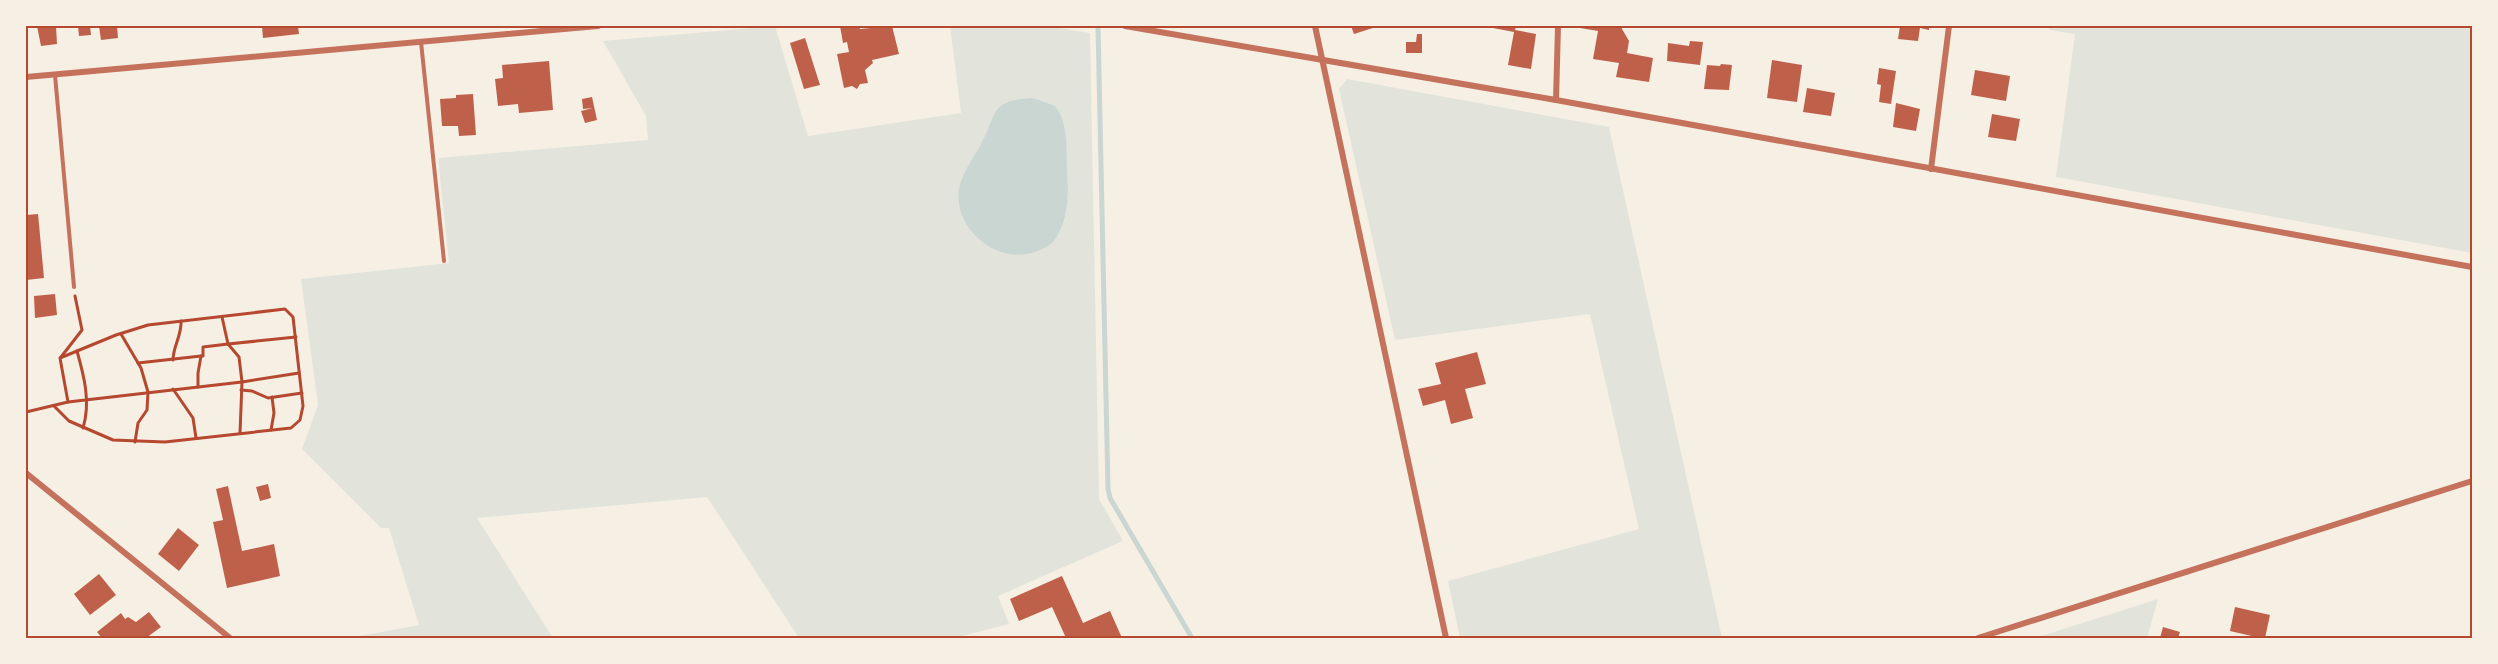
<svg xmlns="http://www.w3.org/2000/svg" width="2498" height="664" font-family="'IBM Plex Sans',sans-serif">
<rect width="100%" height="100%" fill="#f6efe4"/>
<g fill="#e2e4dc">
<polygon points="775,26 808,136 961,113 950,26 1047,26 1090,33 1099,499 1123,541 998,596 1009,624 955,638 799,638 707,497 477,518 553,638 349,638 419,625 389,528 381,528 302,449 318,405 301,279 449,263 438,158 648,140 646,116 603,41"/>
<polygon points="2049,26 2472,26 2472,253 2056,177 2075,34 2049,30"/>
<polygon points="1347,79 1609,127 1722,638 1460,638 1448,581 1639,529 1590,314 1395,340 1339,89"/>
<polygon points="2158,599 2147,638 2035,638"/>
</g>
<path fill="#c9d6d2" d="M1033 98 1055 106C1069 124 1066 149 1067 172 1069 195 1068 223 1053 242 1048 247 1043 249 1037 251 999 267 953 230 959 189 961 176 972 159 979 148 999 113 987 101 1033 98Z"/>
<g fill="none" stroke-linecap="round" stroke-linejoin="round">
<polyline stroke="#c9d6d2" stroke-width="5" points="1098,26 1108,489 1110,498 1192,638"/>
</g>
<g fill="#bf614a">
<polygon points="37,26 56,26 57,44 41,46"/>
<polygon points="78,26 90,26 91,35 79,36"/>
<polygon points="99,26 117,26 118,38 101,40"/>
<polygon points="262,26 298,26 299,34 263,38"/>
<polygon points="840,26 859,26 860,29 892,26 899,54 872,60 873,63 865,70 868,83 860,84 857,89 852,86 844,88 837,54 849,52 847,42 843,43"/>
<polygon points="1351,26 1379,26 1354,34"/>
<polygon points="1494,26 1516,26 1515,30 1536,34 1531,69 1508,65 1514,32 1493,28"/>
<polygon points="1580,26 1622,26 1622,29 1629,41 1627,53 1653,58 1649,82 1616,77 1619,63 1593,59 1598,31 1580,28"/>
<polygon points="1900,26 1929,26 1929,30 1920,28 1918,41 1898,39"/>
<polygon points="1417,34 1422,34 1422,53 1406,53 1406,42 1416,42"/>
<polygon points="805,38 820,85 804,89 790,43"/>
<polygon points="1690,41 1703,42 1700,65 1667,61 1668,43 1689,46"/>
<polygon points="1772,60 1802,65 1797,102 1767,98"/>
<polygon points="549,61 553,110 519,113 518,104 498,106 495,79 503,78 502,65"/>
<polygon points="1721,64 1732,65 1729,90 1704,89 1707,65 1720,66"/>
<polygon points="1879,68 1896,71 1891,104 1879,102 1881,85 1877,84"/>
<polygon points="1975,70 2010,76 2006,101 1971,95"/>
<polygon points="1807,88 1835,93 1831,116 1803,112"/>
<polygon points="473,94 476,135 459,136 458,126 442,126 440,99 456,98 456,95"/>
<polygon points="592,97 597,120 585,123 581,111 593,108 583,109 582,99"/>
<polygon points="1896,103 1920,109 1916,131 1893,127"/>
<polygon points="1992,114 2020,119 2016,141 1988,137"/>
<polygon points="38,214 44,278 26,280 26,215"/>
<polygon points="55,294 57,315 35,318 34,296"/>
<polygon points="1477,352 1486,384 1465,389 1473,418 1451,424 1445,400 1423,406 1418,389 1441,384 1435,363"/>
<polygon points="268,484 271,498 260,501 256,487"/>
<polygon points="228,486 242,551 274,544 280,576 227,588 213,522 223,520 216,489"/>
<polygon points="178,528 199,545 179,571 158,554"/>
<polygon points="99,574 116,595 90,615 74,594"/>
<polygon points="1062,576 1083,623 1110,611 1122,638 1066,638 1052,607 1019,621 1010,599"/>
<polygon points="2235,607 2270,615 2265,638 2255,638 2256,637 2230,631"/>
<polygon points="149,612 161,627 146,638 139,638 137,636 133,638 102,638 97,632 121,613 125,619 128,617 136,622"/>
<polygon points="2163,627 2180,632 2178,638 2160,638"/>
</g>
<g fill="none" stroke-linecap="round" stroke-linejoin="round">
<g stroke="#b5482f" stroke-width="3">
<polyline points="222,317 228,344 296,337"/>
<polyline points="121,334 141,368 148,392 147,410 138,423 135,442"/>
<path d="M77 351C84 376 91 402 83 428"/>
<polyline points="201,356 203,356 203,347 228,344 239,357 242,382 240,433"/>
<polyline points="61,357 82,330 75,296"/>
<path d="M173 360C173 346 182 335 181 321"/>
<polyline points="138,363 201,356 198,373 198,387"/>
<polyline points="173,389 193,418 196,438"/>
<polyline points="241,390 252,391 268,398 302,393"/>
<polyline points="68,402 242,382 299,373"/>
<polyline points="26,412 68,402 60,358 116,335 148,325 285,309 293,317 303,406 300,420 291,428 165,442 113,440 69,421 54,406"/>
<polyline points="271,430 274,413 272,397"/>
</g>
<g stroke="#c5725c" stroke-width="4">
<polyline points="421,42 444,261"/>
<polyline points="55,75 74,287"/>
</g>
<g stroke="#c5725c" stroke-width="6">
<polyline points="1125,26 1556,100 2472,267"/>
<polyline points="1315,26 1446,638"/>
<polyline points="26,77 598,26"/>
<polyline points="1556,100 1558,26"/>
<polyline points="1931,169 1949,26"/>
<polyline points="26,473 230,638"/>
<polyline points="1978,638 2472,481"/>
</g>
</g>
<rect width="2498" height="664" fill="none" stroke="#f6efe4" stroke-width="54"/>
<rect x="27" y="27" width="2444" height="610" fill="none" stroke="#b5482f" stroke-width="2"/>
</svg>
